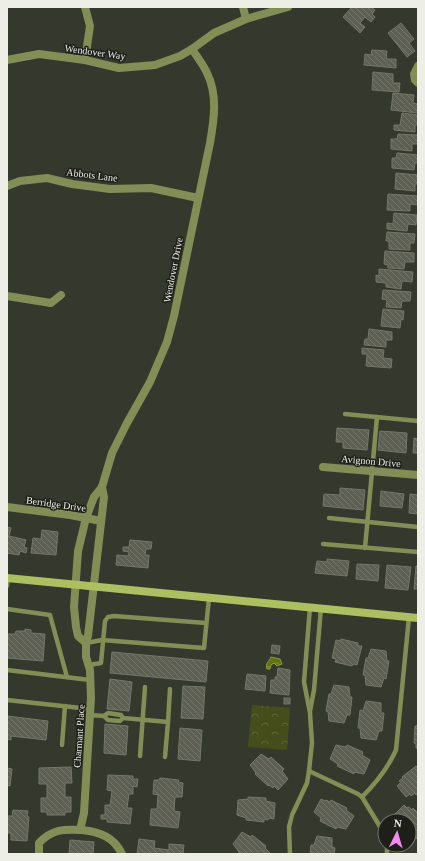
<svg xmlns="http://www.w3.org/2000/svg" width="425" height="861" font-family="'Times New Roman',serif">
<defs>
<pattern id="park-crowns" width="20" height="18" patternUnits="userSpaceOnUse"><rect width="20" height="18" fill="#454e1a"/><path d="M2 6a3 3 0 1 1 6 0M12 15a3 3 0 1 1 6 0" fill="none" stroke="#60683b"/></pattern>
<pattern id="water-waves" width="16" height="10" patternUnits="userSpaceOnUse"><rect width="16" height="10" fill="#637207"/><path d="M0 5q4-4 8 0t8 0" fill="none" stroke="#818d37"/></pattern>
<pattern id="building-back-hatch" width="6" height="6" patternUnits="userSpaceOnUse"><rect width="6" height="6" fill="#5c5f52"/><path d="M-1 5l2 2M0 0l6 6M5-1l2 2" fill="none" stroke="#74766b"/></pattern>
</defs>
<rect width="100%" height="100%" fill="#35382c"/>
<polygon fill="url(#park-crowns)" points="252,705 290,708 287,750 248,747"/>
<path fill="url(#water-waves)" stroke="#8c984a" d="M271 657 280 659 282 664 277 666 274 663 271 665 270 669H267C265 663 269 662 271 657Z"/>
<g fill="url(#building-back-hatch)" stroke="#74786a">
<polygon points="352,7 371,7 375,10 372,14 375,17 371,22 365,17 360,23 365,27 360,33 343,17"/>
<polygon points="401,23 414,39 409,43 415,51 407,57 388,33"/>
<polygon points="372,50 387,51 386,59 396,59 396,68 364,65 365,54 371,55"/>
<polygon points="373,72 393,74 393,83 400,83 399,92 372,90"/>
<polygon points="393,93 414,95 413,103 418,104 418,113 391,110"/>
<polygon points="402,113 418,115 418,125 415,125 415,132 394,130 394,125 400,125"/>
<polygon points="398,134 418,135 418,144 412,144 412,151 391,149 391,139 397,139"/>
<polygon points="397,153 418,155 418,163 415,163 414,170 392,168 392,158 396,158"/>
<polygon points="396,173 418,175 418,184 415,184 415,191 395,189"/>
<polygon points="388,194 418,196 418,205 410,204 410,211 387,210"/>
<polygon points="394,213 417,215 416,225 408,224 407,231 387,229 387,223 393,224"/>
<polygon points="387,232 415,234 414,243 410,243 410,250 389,249 389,241 386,241"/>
<polygon points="385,251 414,253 414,262 405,262 404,269 388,268 388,265 384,264"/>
<polygon points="379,269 413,272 412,282 402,281 401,289 386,287 386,283 376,282 376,275 379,276"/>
<polygon points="383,290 411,292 410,301 402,301 401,308 386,307 387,300 382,299"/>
<polygon points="383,309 404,311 403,320 401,319 400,328 381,326"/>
<polygon points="369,329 392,332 392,340 386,340 386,347 364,345 365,339 368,339"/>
<polygon points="362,348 384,350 383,358 392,359 391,368 366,366 367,354 362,354"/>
<polygon points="337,428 369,430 367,450 343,448 343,442 336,442"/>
<polygon points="380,431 407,433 406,453 378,450"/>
<polygon points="414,438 418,439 418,453 413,453"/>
<polygon points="340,488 365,490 363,510 323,506 324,494 340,495"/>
<polygon points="381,491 404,494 402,508 380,506"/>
<polygon points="410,494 418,495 418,514 409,513"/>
<polygon points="7,527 11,528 9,536 26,540 24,547 27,548 26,553 20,551 19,555 7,553"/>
<polygon points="42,530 58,532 56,555 31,553 33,538 41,539"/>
<polygon points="130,540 152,542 151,549 146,549 145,555 149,555 148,568 116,565 117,555 128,556 129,552 123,551 123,547 129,547"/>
<polygon points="327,559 349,561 347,576 315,573 317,561 327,562"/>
<polygon points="357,564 379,565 378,581 356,579"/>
<polygon points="387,565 411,567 408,590 385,588"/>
<polygon points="416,566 418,566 418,589 414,589"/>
<polygon points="25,629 31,630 31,633 45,634 43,661 7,658 8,634 15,634 16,631 25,631"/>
<polygon points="341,639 358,643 358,646 362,646 357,665 353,664 352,666 335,662 336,659 332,658 336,640 340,641"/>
<polygon points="272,645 280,646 279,654 271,653"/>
<polygon points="371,649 386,651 387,661 389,661 386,679 384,678 381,687 366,685 365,675 363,675 366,658 368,658"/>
<polygon points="112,652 208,661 206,682 110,673"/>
<polygon points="278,668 290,670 289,695 270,693 271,680 275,680 275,677 277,677"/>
<polygon points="247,674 266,676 265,691 245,689"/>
<polygon points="110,679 132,682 129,711 107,709"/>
<polygon points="334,685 349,687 350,697 352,697 350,715 347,715 344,723 329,721 328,712 326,711 329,694 331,694"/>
<polygon points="183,686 205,687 203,719 181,718"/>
<rect x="284" y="698" width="6" height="6"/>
<polygon points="366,701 381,703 381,713 384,713 382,731 379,731 376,740 361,738 360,728 358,728 360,710 363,711"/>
<polygon points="7,716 48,721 46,740 11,736 11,740 7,739"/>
<polygon points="418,722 418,753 417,748 416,748 416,744 414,743 415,726 417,726"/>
<polygon points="105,724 128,726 126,755 104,753"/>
<polygon points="180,728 202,730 200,761 178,759"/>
<polygon points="336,745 346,747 347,745 363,752 362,755 370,760 364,774 354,772 354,774 337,766 338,764 330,759"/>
<polygon points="261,754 269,759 271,757 284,769 282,771 288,779 278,790 274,786 273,788 269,785 268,786 255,774 256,773 250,765"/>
<polygon points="416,766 417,767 418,767 418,794 416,795 415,793 411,796 410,794 406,797 397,786 401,782 399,781 403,778 402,777"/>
<polygon points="71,767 72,783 65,783 65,797 71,797 71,812 65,812 65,815 47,815 47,812 41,812 41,798 47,798 47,784 39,784 39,768"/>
<polygon points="7,768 12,769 10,786 7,785"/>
<polygon points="108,775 133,776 133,779 138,779 137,787 133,786 133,794 129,794 127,808 132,808 130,824 107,822 107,819 101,819 101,815 105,815 105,805 110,805 112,791 107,790"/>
<polygon points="160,778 179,780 178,782 183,783 182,797 175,797 174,811 180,812 178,828 150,825 151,809 157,809 158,795 153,794 154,780 159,780"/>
<polygon points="248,797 266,798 266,801 275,803 274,819 269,818 268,820 264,819 264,822 246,820 246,818 237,815 238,800 248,799"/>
<polygon points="321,799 325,801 326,800 330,802 331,800 347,808 346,810 354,816 346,829 337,827 336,829 320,821 321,818 314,812"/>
<polygon points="404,805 407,808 409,807 412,810 413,808 418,813 418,840 416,838 415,839 411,836 409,837 409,821 396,821 397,819 393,816"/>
<polygon points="13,810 28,811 27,816 29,817 27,841 11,840 11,833 7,833 7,816 12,816"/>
<polygon points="242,832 251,837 252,835 266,846 265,848 271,854 238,854 239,852 233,844"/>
<polygon points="317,836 332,838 332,847 335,848 334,854 310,854 311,845 314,845"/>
<polygon points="139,839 155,841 154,848 169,850 169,844 184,845 183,854 137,854"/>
<polygon points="70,840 94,842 93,854 69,854"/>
</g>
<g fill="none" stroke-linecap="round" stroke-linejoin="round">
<g stroke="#828e55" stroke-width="4.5">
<polyline points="345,414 418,421"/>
<polyline points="329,518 418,527"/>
<polyline points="323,544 418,552"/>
<polyline points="365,548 377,417"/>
<polyline points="7,586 8,578"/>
<polyline points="7,609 50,615 67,677"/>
<polyline points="86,643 102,640 204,648 209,598"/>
<polyline points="89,665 101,663 105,621 108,617 114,616 206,623"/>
<polyline points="7,670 90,680"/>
<polyline points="7,700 90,709"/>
<polyline points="310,711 314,690 321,608"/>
<polyline points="90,715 104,716 108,720 120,721 123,718"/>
<polyline points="104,716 108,713 121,715 123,718 168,722 165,757"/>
<polyline points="168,722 170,689"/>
<polyline points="62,745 65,706"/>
<polyline points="140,756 145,687"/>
<polyline points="309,771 358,794 362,797 379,825 385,839"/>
<path d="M362 797C376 783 388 768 396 750L409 617"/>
<polyline points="290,854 289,827 292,815 307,783 309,771 312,743 310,713 304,682 310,607"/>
<polyline points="387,854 387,845"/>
</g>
<g stroke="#828e55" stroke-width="8">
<polyline points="243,7 246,19"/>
<polyline points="7,60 39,54 85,60 119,68 155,65 180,56 192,49 214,33 246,19 288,7"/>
<polyline points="85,60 90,26 85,7"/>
<polyline points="418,66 414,74 415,80 418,83"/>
<polyline points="7,186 20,181 47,178 72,184 110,189 151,188 198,198"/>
<polyline points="7,296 51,303 61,295"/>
<polyline points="323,467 418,475"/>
<polyline points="7,507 70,515 101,521"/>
<path d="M86 643 78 636 76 627 74 607 78 551 86 518 94 497 102 487 112 453 127 423 150 382 167 342 174 316 210 143C214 120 218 95 207 73 203 64 197 57 192 49"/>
<polyline points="80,830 84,813 91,698 90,670 86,657 86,643 88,636 104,497 102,487"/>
<path d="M39 854V843C52 829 64 829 82 830 100 832 114 837 122 854"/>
</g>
<polyline stroke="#acbf61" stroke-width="8" points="7,578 418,618"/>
</g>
<g text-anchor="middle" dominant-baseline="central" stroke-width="3" stroke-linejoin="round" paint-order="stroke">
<g font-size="10" fill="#edefe7" stroke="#1e1f19">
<text transform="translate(95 52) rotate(8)">Wendover Way</text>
<text transform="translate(92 175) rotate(7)">Abbots Lane</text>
<text transform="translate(173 270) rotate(-79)">Wendover Drive</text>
<text transform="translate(371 461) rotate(5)">Avignon Drive</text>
<text transform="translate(56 504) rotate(8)">Berridge Drive</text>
<text transform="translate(79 736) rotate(-86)">Charmant Place</text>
</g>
</g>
<rect width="425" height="861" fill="none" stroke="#edefe7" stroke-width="16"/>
<g transform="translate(397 833) rotate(5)"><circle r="19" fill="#1e1f19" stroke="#71726b"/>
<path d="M0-3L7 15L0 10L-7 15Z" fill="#f489f0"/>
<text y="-6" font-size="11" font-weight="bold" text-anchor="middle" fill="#edefe7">N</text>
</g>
</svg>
